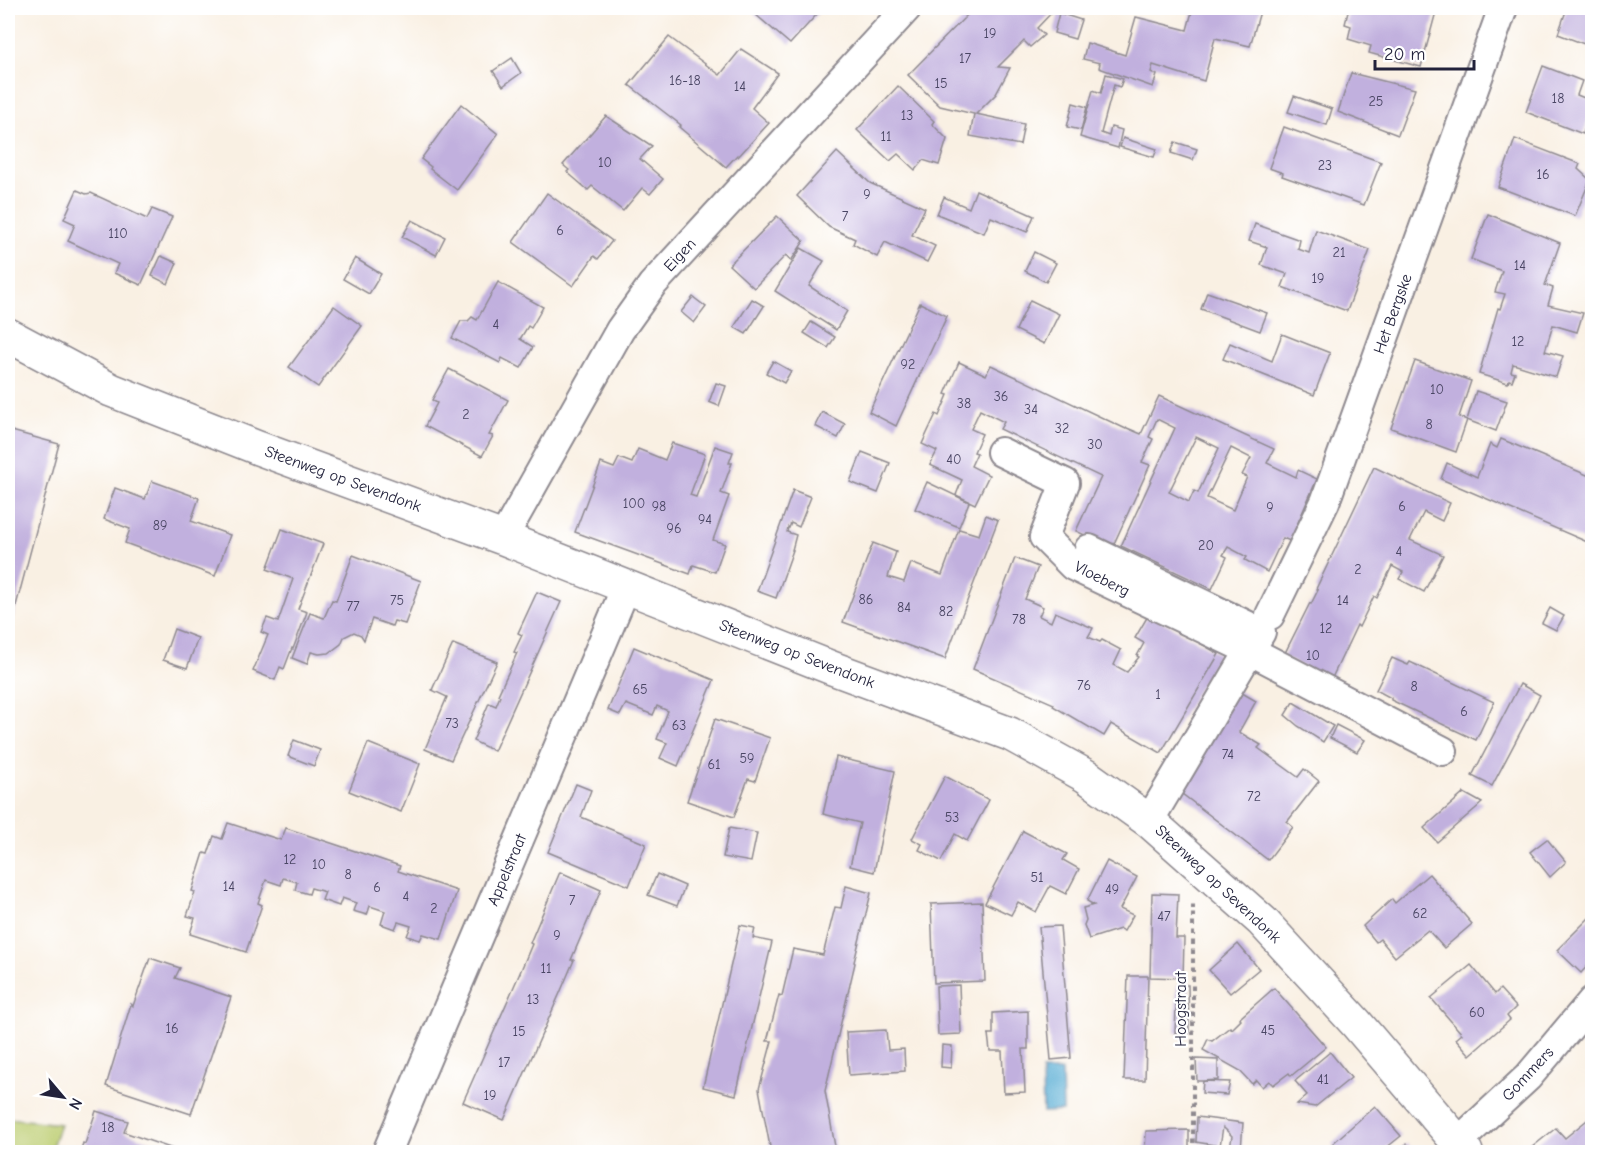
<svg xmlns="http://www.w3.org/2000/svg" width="1600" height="1160" font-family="'Comic Neue',sans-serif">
<rect width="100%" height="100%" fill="#fff"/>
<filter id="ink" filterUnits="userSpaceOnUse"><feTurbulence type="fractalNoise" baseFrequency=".0167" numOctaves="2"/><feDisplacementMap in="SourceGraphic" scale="12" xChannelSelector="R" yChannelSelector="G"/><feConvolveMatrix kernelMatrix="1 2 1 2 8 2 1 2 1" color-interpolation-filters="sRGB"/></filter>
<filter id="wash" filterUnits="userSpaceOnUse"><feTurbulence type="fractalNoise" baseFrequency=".008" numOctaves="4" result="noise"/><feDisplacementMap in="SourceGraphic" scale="24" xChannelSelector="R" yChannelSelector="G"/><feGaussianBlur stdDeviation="1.35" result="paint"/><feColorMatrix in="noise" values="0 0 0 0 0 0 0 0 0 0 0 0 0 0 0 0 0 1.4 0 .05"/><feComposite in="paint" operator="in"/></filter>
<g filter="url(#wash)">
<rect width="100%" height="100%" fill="#f9f0e3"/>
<polygon fill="#bbcc6e" stroke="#6e7754" stroke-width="1.5" points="8,1118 60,1124 50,1152 8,1152"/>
<polygon fill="#58add4" stroke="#3d6888" stroke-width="1.5" points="1042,1071 1062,1071 1063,1111 1043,1112"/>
<g id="blocks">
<g fill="#c1b0de" fill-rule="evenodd">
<polygon points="748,8 813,8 819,12 790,44"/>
<polygon points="974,8 1056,8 1037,28 1044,35 1030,47 1024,41 998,67 1010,68 996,94 976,114 1024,124 1020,145 970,136 974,114 940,106 908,75"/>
<polygon points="1193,8 1261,8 1250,46 1215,38 1204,81 1153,65 1151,72 1157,75 1153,87 1099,68 1100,63 1083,59 1087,43 1125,55 1136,17 1187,30"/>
<polygon points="1349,8 1367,8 1377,10 1377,8 1437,8 1421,67 1369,53 1371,46 1348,39 1351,26 1345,24"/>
<polygon points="1565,8 1592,8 1592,47 1558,34 1566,11 1564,10"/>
<polygon points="1059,13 1081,20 1075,39 1054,33"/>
<polygon points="669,37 720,75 741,49 778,73 752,108 769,123 738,157 737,155 726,167 679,127 681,125 629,85"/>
<polygon points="512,58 521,73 503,86 493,71"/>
<polygon points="1543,66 1582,81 1577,95 1592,101 1592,108 1583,134 1526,112"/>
<polygon points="1351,73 1415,89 1398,135 1338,112"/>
<polygon points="1106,74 1123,79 1120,87 1114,85 1101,133 1109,136 1111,127 1122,130 1118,148 1080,137 1093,90 1101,93"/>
<polygon points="898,86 934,121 932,124 947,139 939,165 923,160 915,170 898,154 890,161 857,130"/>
<polygon points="1294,96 1332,109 1327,125 1288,112"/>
<polygon points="1073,103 1087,107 1081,130 1067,127"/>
<polygon points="461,104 498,134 457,190 430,169 431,167 421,159"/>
<polygon points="606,116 652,146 640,159 663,179 650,194 642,188 623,211 592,186 588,190 567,172 569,170 563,165"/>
<polygon points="1284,127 1381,162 1364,205 1282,176 1283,173 1269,168"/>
<polygon points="1123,138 1157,149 1154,157 1120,147"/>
<polygon points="1515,139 1580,164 1578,169 1590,180 1575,216 1498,187"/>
<polygon points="1175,142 1197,149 1193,160 1171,153"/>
<polygon points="837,152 870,183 925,208 912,235 935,246 927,262 885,242 877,257 853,244 855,239 829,227 797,196"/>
<polygon points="77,190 86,194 91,193 147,219 152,209 172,217 141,285 114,273 118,264 68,241 75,224 64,219"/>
<polygon points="976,190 1034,216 1027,232 991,217 984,233 937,214 944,197 969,208"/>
<polygon points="547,193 612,241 598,259 594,256 573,286 513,242"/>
<polygon points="1488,214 1560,243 1545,285 1553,288 1548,305 1583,313 1577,332 1553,325 1545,351 1563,356 1556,377 1513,364 1511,372 1515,373 1512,381 1509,380 1508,383 1479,374 1498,308 1500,309 1505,294 1495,292 1502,271 1471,259"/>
<polygon points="777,216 804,241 791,261 786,255 754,288 729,265"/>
<polygon points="412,220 445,237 436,255 402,237"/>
<polygon points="1255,224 1300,240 1298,249 1309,253 1316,230 1370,250 1347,311 1282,287 1287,274 1261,265 1267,247 1249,241"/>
<polygon points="801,248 824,261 809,286 847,311 836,330 775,291"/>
<polygon points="1034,252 1056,263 1046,282 1025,271"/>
<polygon points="161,256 177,263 168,284 152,276"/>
<polygon points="355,258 381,274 369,294 343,279"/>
<polygon points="498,282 543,307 531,328 528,326 520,339 533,347 521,368 502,358 500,363 452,338 461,321 468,321 472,317 477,320"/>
<polygon points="1207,292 1267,313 1260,331 1201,309"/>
<polygon points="693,297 706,307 694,323 681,312"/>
<polygon points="752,299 764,306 746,334 734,327"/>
<polygon points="1030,300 1059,314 1044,344 1016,330"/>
<polygon points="920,303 947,316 896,426 869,412"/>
<polygon points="334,306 362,326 318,387 289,367"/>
<polygon points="811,322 835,337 828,348 804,333"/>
<polygon points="1282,334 1330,353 1314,395 1223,359 1230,343 1272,361"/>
<polygon points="773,361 791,371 784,383 766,373"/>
<polygon points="1415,361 1471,381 1459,417 1467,420 1456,452 1391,428"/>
<path d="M959 362 986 375 991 365 1126 429 1127 428 1141 434 1159 396 1274 449 1267 463 1296 477 1298 470 1317 479 1290 541 1283 538 1267 572 1245 560 1247 557 1228 547 1223 555 1227 557 1212 589 1121 546 1175 428 1157 419 1149 437 1153 439 1142 462 1150 465 1112 548 1076 531 1101 477 1000 429 1004 422 980 410 971 429 982 434 974 452 977 453 971 466 989 475 975 504 956 495 962 480 930 465 937 451 922 444 936 414 939 416 948 395 945 394ZM1196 437 1219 448 1198 493 1194 491 1189 502 1169 492ZM1231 448 1251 458 1242 475 1247 477 1233 510 1207 498Z"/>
<polygon points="449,369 508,400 489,435 493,436 482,456 425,426 437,403 432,400"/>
<polygon points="716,383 726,386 719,406 709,402"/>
<polygon points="1476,391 1507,401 1496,431 1467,420"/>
<polygon points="822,412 845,424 838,438 815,426"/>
<polygon points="8,430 59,444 8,636"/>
<polygon points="1501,439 1592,477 1592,544 1441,479 1447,463 1477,477 1490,444 1497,448"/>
<polygon points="672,443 705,454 690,495 696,497 715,446 733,452 729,463 732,463 721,493 729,496 713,540 725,544 715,572 693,565 690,574 575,532 601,463 614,468 619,458 632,463 638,449 665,460"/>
<polygon points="862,452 890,463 878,493 850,482"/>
<polygon points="1374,467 1450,503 1442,521 1424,512 1410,540 1443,555 1424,592 1399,579 1403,572 1392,566 1377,598 1374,596 1359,627 1357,625 1331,680 1283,657 1310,603 1311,604 1318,590 1316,589"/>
<polygon points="152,481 199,498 191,521 230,535 215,576 125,543 130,529 104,519 115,488 145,499"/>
<polygon points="927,482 969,502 959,527 915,509"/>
<polygon points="793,490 811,497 799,527 791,523 789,528 788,527 787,532 796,535 792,550 793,550 776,598 757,591"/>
<polygon points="986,515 998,520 945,659 843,622 873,543 896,552 888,577 904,582 911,563 942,575 959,529 979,535"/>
<polygon points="282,529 323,544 298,609 307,612 293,649 292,648 284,669 280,667 275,680 253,671 268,635 261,632 267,618 278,622 293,579 267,569"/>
<polygon points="353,555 421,581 405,624 394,621 392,626 372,619 364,640 361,635 354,632 344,637 341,644 329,653 319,654 311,652 307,664 292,658 310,613 324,618 332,600 336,601"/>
<polygon points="1015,558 1038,567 1025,599 1043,607 1039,616 1051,622 1055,612 1093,628 1088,637 1100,642 1102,640 1121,650 1114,665 1127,672 1139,657 1137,656 1144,643 1135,638 1149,614 1219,654 1161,753 1111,724 1104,736 1053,706 1054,704 973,669"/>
<polygon points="537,592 561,602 494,751 473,741 489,703 496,706 500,696 498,695 517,653 514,652 522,635 518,633"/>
<polygon points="1550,608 1564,616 1556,630 1542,623"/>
<polygon points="174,629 198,638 187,668 163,660"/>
<polygon points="453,644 497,662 451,760 425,749 447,697 432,690"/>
<polygon points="634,647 714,680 678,766 660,758 667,743 657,739 668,711 657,706 653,715 626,704 620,715 608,710"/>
<polygon points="1392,658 1408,665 1410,662 1494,702 1476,740 1391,700 1391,698 1376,690"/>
<polygon points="1520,684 1540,695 1492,786 1472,776"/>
<polygon points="1237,690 1256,701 1239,732 1261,745 1258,748 1298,777 1304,769 1319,781 1287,822 1293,827 1268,860 1177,790"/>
<polygon points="1293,702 1333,726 1323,742 1298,726 1285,715"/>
<polygon points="715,719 770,738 755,781 748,779 734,817 687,801"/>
<polygon points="1336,725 1365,740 1357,752 1330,738"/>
<polygon points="294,740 320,750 314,766 288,756"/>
<polygon points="368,743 420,764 401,812 349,791"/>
<polygon points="836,757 895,771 874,872 850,866 860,823 823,814"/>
<polygon points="945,776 989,800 967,841 955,834 941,861 919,850 922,844 912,839"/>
<polygon points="576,784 591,790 581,817 646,844 629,886 548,852"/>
<polygon points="1464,793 1482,803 1437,842 1424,828"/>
<polygon points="228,823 281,840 286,828 400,866 398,871 457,891 441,939 423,934 420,940 407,936 411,926 398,922 395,929 381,924 385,911 370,906 367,915 353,911 356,903 342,898 339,906 322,900 325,892 311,888 309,894 295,890 297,882 283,878 281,885 266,880 258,903 262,905 246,952 190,934 195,918 187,916 195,892 192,891 204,853 208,854 214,836 222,839"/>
<polygon points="729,828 757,833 751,862 723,857"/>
<polygon points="1023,831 1067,854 1063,860 1079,869 1066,894 1050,886 1036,912 1018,902 1011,915 985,903"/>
<polygon points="1547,839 1566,862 1550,877 1530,852"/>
<polygon points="1107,861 1137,877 1120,909 1133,915 1124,931 1120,929 1089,939 1084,925 1086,920 1083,908 1094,905 1087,901"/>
<polygon points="560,872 601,890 571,960 574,960 560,993 504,1120 463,1102 519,975 532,944 530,943"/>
<polygon points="657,874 685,886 677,906 648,895"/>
<polygon points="1429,874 1472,924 1444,948 1428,930 1395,957 1380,939 1376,942 1363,926 1392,899 1395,903"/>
<polygon points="846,886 871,893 854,962 855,963 825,1091 836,1152 771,1152 759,1089 772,1041 767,1041 779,995 782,996 793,949 823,955 835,907 841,908"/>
<polygon points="1152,893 1178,894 1176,938 1184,938 1183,978 1150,977"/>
<polygon points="982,902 985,981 934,983 931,904"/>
<polygon points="1592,915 1592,961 1581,973 1557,950"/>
<polygon points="740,925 755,928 753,938 772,942 736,1095 703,1087"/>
<polygon points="1060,926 1071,1058 1051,1060 1039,927"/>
<polygon points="1238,944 1259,969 1230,993 1209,970"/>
<polygon points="150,958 180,968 175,978 231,997 191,1114 106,1086 131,1004 133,1006"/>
<polygon points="1471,965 1495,994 1500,989 1516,1007 1507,1016 1510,1020 1470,1055 1456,1039 1462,1034 1431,998"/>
<polygon points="1128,976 1148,976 1145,1080 1124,1080"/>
<polygon points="959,985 961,1034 938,1035 936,986"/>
<polygon points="1177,985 1188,985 1189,1033 1175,1033"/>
<polygon points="1274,988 1326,1047 1291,1076 1289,1073 1273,1085 1269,1081 1262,1087 1256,1080 1252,1084 1239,1070 1203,1050 1208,1039 1212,1041 1230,1027 1232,1029 1241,1020 1240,1018"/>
<polygon points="1028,1011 1028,1049 1023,1049 1025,1092 1004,1093 1002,1051 990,1051 988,1034 993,1034 993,1013"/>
<polygon points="886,1030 888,1050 904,1049 905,1071 849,1075 846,1032"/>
<polygon points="942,1045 952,1046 951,1068 941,1067"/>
<polygon points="1330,1052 1351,1078 1315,1107 1297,1104 1307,1095 1295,1081"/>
<polygon points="1196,1059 1218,1060 1218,1080 1203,1081 1230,1082 1227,1095 1202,1093 1203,1081 1197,1081"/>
<polygon points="1375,1106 1401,1136 1381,1152 1339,1152 1332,1144"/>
<polygon points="96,1111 128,1121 124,1132 179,1151 179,1152 80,1152 83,1143 85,1144"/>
<polygon points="1592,1116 1592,1152 1526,1152 1556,1128 1565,1138"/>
<polygon points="1197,1117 1243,1123 1241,1150 1230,1149 1232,1136 1223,1127 1220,1146 1196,1142"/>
<polygon points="1189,1130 1189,1152 1145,1152 1146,1131"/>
<polygon points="1407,1144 1414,1152 1396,1152"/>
<polygon points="1198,1147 1224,1150 1223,1152 1198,1152"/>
</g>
</g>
</g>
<g filter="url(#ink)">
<use href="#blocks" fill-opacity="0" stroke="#8e898f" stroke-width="1.5"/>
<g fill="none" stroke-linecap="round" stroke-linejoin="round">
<g stroke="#8e898f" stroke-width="32">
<g id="minor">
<polyline points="1001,452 1065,483 1044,537 1073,566 1249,650 1443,751"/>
<polyline points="503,538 620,330 652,285 907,8"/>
<polyline points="1089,549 1261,632 1149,821"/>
<polyline points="1270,615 1325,502 1503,8"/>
<polyline points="1458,1142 1528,1077 1592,1001"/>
<polyline points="387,1152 626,587"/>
</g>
</g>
<g stroke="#8e898f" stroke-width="36">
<polyline id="tertiary" points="8,335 111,390 258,448 503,538 832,668 1010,734 1086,776 1149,821 1262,921 1356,1023 1466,1152"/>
</g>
<polyline stroke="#8e898f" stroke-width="4" stroke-dasharray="4.5 4.5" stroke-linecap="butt" points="1193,1152 1193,904"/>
<use href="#minor" stroke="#fff" stroke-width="28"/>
<use href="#tertiary" stroke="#fff" stroke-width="33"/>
</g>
</g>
<g text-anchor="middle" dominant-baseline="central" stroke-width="4.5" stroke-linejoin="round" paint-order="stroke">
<g font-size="14" fill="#4a4664">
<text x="990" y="33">19</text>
<text x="965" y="58">17</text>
<text x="685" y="80">16-18</text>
<text x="941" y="83">15</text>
<text x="740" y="86">14</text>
<text x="1558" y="98">18</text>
<text x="1376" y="101">25</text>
<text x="907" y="115">13</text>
<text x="886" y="136">11</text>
<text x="605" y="162">10</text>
<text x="1325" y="165">23</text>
<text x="1543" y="174">16</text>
<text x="867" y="194">9</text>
<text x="845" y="216">7</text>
<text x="560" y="230">6</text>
<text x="118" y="233">110</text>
<text x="1339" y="252">21</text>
<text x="1520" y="265">14</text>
<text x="1318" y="278">19</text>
<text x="496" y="324">4</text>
<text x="1518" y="341">12</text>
<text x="908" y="364">92</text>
<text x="1437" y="389">10</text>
<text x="1001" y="396">36</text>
<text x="964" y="403">38</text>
<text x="1031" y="409">34</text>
<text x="466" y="414">2</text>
<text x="1429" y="424">8</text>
<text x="1062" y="428">32</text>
<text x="1095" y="444">30</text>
<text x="954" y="459">40</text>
<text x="634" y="503">100</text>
<text x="659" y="506">98</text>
<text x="1402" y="506">6</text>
<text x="1270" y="507">9</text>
<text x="705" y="519">94</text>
<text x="160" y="525">89</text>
<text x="674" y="528">96</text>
<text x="1206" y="545">20</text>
<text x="1399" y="551">4</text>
<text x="1358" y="569">2</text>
<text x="866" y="599">86</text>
<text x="397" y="600">75</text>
<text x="1343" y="600">14</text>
<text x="353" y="606">77</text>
<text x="904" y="607">84</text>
<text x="946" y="611">82</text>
<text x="1019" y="619">78</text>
<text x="1326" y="628">12</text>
<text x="1313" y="655">10</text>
<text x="1084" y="685">76</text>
<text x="1414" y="686">8</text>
<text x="640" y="689">65</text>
<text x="1158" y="694">1</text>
<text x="1464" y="711">6</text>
<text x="452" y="723">73</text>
<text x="679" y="725">63</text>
<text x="1228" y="754">74</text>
<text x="747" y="758">59</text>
<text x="714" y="764">61</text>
<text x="1254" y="796">72</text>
<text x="952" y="817">53</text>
<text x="290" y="859">12</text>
<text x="319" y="864">10</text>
<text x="348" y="874">8</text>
<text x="1037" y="877">51</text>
<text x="229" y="886">14</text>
<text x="377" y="887">6</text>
<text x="1112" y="889">49</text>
<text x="406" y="896">4</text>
<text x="572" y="900">7</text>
<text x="434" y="908">2</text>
<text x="1420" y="913">62</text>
<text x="1164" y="916">47</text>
<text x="557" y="935">9</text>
<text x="546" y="968">11</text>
<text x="533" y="999">13</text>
<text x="1477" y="1012">60</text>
<text x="172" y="1028">16</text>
<text x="1268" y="1030">45</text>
<text x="519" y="1031">15</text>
<text x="504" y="1062">17</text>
<text x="1323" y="1079">41</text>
<text x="490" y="1095">19</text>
<text x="108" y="1127">18</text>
</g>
<g font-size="16" fill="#22223b" stroke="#fff">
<text transform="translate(680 255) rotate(-47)">Eigen</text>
<text transform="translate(1393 314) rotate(-70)">Het Bergske</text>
<text transform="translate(343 479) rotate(20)">Steenweg op Sevendonk</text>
<text transform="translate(1102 579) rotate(27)">Vloeberg</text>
<text transform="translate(797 654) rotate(21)">Steenweg op Sevendonk</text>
<text transform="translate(507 870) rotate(-67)">Appelstraat</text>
<text transform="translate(1218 884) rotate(43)">Steenweg op Sevendonk</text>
<text transform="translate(1181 1009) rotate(-90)">Hoogstraat</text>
<text transform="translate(1528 1074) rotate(-47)">Gommers</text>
</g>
</g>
<rect width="1600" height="1160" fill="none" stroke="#fff" stroke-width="30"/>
<g transform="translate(63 1097) rotate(119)" stroke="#ffffff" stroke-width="4.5" paint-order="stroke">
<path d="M0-4.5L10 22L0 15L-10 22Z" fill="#22223b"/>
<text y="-9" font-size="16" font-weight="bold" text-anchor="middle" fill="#22223b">N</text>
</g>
<path d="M1375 60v9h99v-9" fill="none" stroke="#22223b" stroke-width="3"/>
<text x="1384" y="60" font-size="18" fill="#22223b" stroke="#ffffff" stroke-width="4.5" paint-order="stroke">20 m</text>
</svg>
